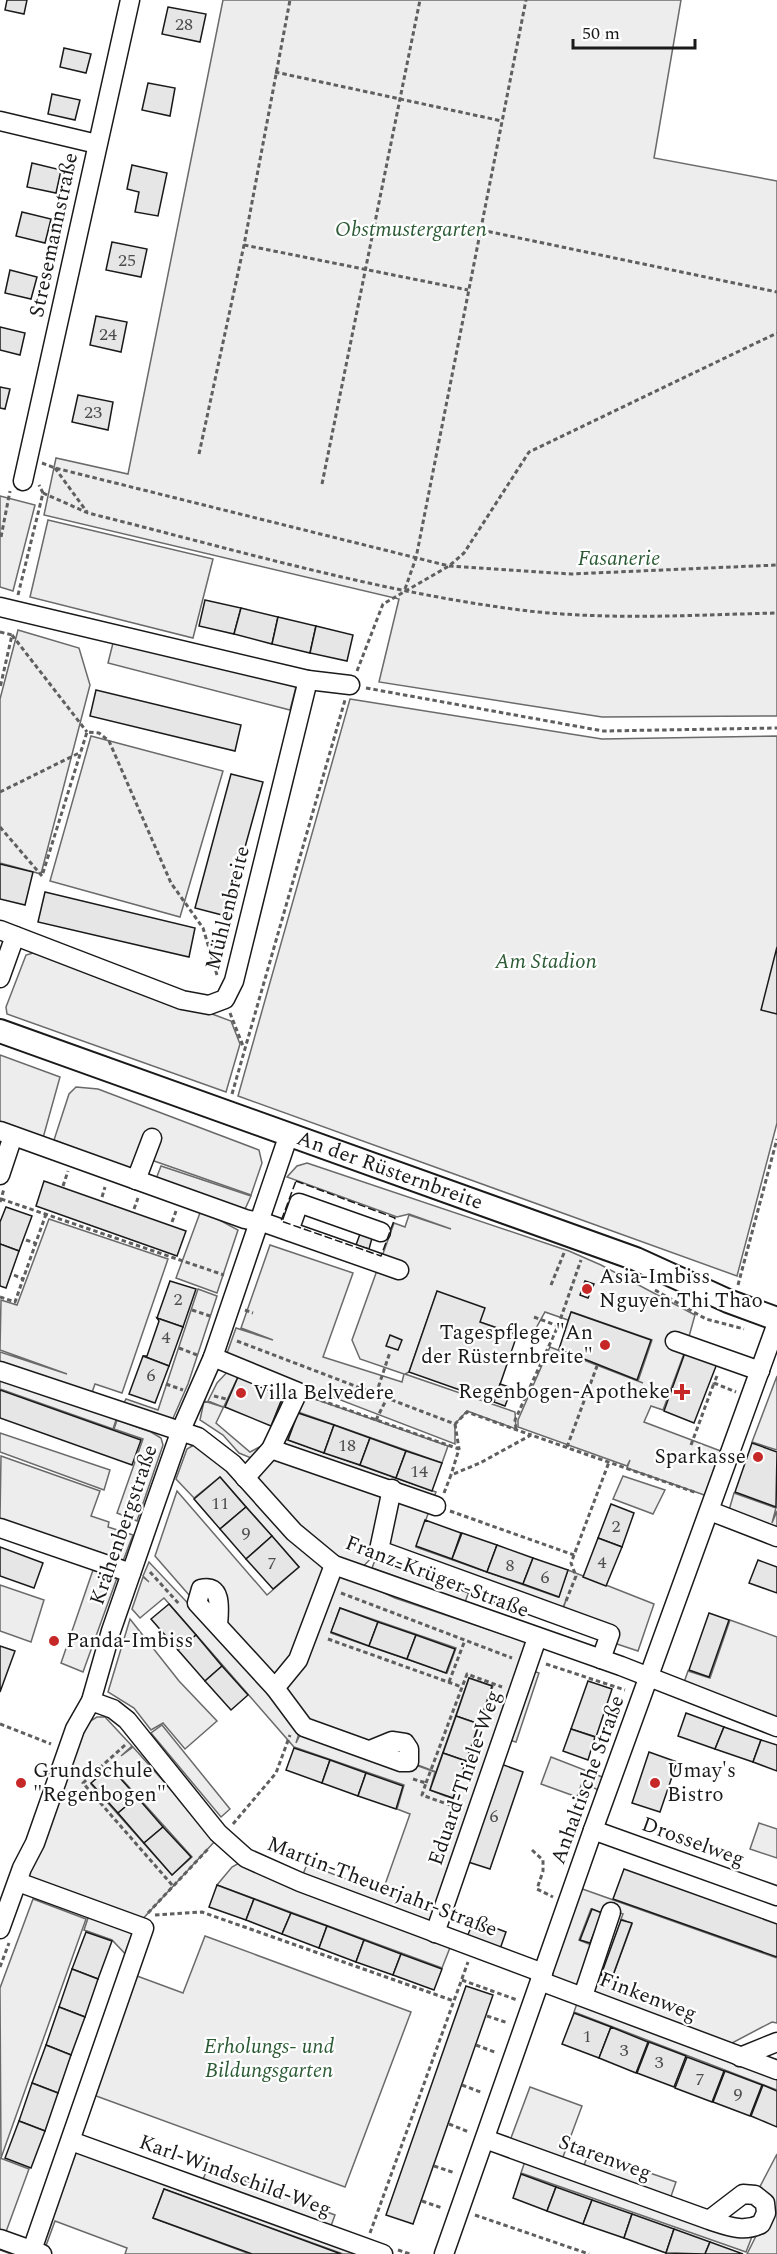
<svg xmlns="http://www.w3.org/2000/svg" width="777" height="2254" font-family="Spectral,serif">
<rect width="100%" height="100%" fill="#fff"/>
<g fill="#ededed" stroke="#6a6a6a" stroke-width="1.5" fill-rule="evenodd">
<polygon points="223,0 681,0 654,158 777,181 777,716 602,717 379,682 399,599 44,515 56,458 128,474"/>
<polygon points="0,496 35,505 13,591 0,587"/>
<polygon points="48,520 213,559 193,638 30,597"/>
<polygon points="18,630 79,648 90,685 41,874 0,863 0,699"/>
<polygon points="114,639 297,683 290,710 108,663"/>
<polygon points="350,699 602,739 777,736 777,1123 737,1276 238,1096"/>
<polygon points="91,736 223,771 180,917 50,881"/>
<polygon points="33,953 216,1003 212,1014 231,1021 240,1044 226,1092 7,1014 6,1007 26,955"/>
<polygon points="0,1055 60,1077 43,1138 0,1123"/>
<polygon points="76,1087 98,1089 259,1150 262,1163 251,1195 137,1155 132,1170 54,1140 69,1094"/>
<polygon points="307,1163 569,1251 601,1265 695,1315 685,1351 663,1410 651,1406 644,1422 726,1453 710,1497 627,1468 630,1460 627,1466 518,1427 518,1420 550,1347 643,1383 638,1381 652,1340 572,1312 568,1320 545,1312 530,1339 480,1322 437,1292 409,1372 405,1374 515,1412 516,1429 467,1411 455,1424 455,1444 226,1356 236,1328 273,1340 241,1328 270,1245 353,1273 323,1357 402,1382 404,1374 360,1359 352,1340 394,1223 405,1227 409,1215 451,1229 409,1214 397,1217 287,1177 297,1166"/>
<polygon points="161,1166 251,1196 245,1209 156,1179"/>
<polygon points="201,1210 238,1230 217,1293 176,1278"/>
<polygon points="49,1219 168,1259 122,1393 95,1384 89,1401 0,1372 0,1352 67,1374 0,1350 1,1300 17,1305"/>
<polygon points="198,1289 217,1296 188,1384 171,1423 120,1411 126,1399 158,1410"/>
<path d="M230 1369 448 1446 442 1463 298 1412 288 1440 436 1492 416 1547 558 1597 568 1570 654 1604 638 1651 605 1640 561 1615 566 1600 560 1615 379 1550 352 1578 395 1598 535 1645 526 1669 539 1673 516 1742 502 1738 435 1933 453 1940 442 1968 217 1885 232 1867 246 1859 300 1882 307 1864 382 1893 410 1814 397 1809 404 1785 294 1747 164 1598 140 1618 132 1609 143 1577 149 1582 143 1576 149 1562 216 1633 300 1730 296 1743 304 1727 410 1763 435 1772 430 1790 453 1799 493 1686 469 1678 436 1772 410 1762V1749L369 1747 304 1726 224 1631 214 1590 196 1603 155 1556 177 1491 267 1595 299 1567 220 1477 194 1498 176 1479 187 1449 197 1443 226 1470 245 1478 280 1430 272 1426 284 1396 238 1377 216 1423 250 1452 269 1442 265 1448 251 1458 239 1453 223 1435 200 1420 204 1401 223 1407 208 1401 217 1383ZM340 1608 456 1648 447 1673 331 1633Z"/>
<polygon points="0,1373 119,1411 113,1429 0,1389"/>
<polygon points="777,1376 777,1450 752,1442"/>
<polygon points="117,1420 151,1432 161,1438 163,1445 137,1521 117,1513 143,1439 114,1429"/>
<polygon points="0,1433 110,1470 104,1490 0,1452"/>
<polygon points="1,1456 100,1491 91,1516 109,1522 108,1527 133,1535 123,1561 0,1519"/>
<polygon points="623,1476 665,1490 653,1514 613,1499"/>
<polygon points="734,1493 776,1508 772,1523 777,1511 777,1529 727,1517"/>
<polygon points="377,1555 470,1589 465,1602 372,1568"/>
<polygon points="93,1570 117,1578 83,1672 61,1663"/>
<polygon points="0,1585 44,1600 31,1642 0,1631"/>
<polygon points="130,1619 179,1681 217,1721 185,1749 163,1723 151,1730 134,1708 108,1692"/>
<polygon points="730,1620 777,1637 777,1729 680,1694 688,1671 710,1678"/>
<path d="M97 1717H105L132 1746 121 1756 133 1747 216 1840 137 1925 19 1881 75 1730ZM110 1766 192 1857 172 1875 91 1784Z"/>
<polygon points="162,1725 230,1809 221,1817 151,1733"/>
<polygon points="551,1757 610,1780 606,1793 582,1783 577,1797 541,1784"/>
<polygon points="759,1823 777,1829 777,1858 750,1849"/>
<path d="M574 1886 777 1958V2023L772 2022 730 2044 777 2071V2090L574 2012 580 1995 541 1981ZM604 1907 623 1914 621 1919 632 1924 612 1978 591 1972 599 1948 579 1940 591 1909 602 1913Z"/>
<polygon points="33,1899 86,1919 1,2158 0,1988"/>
<polygon points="91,1909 143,1928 132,1961 112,1940 84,1930"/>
<polygon points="205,1936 411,2012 345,2187 88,2093 129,1973 183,1993"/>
<polygon points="530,2087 582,2106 560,2165 508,2146"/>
<polygon points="71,2142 200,2187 208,2167 335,2215 328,2234 382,2254 343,2254 164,2189 153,2218 250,2254 125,2254 127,2248 55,2221 43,2254 32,2250"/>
<polygon points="589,2152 676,2182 668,2205 581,2173"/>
<polygon points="777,2154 777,2254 747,2254 762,2224 756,2194"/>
<polygon points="527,2155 755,2229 746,2252 521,2173"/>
<polygon points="0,2158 29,2169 3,2240 41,2254 11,2254 0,2250"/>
</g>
<g fill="#e6e6e6" stroke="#1a1a1a" stroke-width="1.5">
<polygon points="7,0 27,0 24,14 5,10"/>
<polygon points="168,7 206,14 200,42 162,34"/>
<polygon points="64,48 91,54 86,73 60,67"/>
<polygon points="148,83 175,88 170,116 142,110"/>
<polygon points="52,94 80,100 75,120 48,114"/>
<polygon points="32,163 61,170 56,193 27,187"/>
<polygon points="132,165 167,173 158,216 135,212 139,192 127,189"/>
<polygon points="22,212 51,219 45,243 16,236"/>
<polygon points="112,242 147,249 141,277 106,270"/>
<polygon points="10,270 37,277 31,299 5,293"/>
<polygon points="96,316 127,322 121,352 90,345"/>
<polygon points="0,327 25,333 20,355 0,350"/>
<polygon points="0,387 10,389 5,409 0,408"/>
<polygon points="78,395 113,402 108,430 72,422"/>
<polygon points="205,600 241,608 234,634 199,626"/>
<polygon points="241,608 278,617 272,644 234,634"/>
<polygon points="278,617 316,626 310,653 272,644"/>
<polygon points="316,626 353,635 347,661 310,653"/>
<polygon points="96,690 241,725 235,751 90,716"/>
<polygon points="231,774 263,782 226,916 195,908"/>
<polygon points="0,864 33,872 25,905 0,899"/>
<polygon points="45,892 195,928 189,957 38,922"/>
<polygon points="777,947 777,1014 761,1010"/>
<polygon points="44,1181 186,1231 177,1256 36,1206"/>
<polygon points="6,1207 32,1216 19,1251 0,1244 0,1222"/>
<polygon points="360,1234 372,1238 369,1249 356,1245"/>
<polygon points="0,1244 19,1251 6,1288 0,1286"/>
<polygon points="170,1281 196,1289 183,1327 157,1318"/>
<polygon points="585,1281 594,1284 588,1298 580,1295"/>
<polygon points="437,1291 485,1308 480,1322 517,1335 494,1402 409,1372"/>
<polygon points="571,1312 651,1340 637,1380 559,1349"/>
<polygon points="157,1318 183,1327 169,1366 143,1356 147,1356 159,1321"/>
<polygon points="390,1335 402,1340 398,1350 386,1346"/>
<polygon points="686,1350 718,1361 694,1423 664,1411"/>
<polygon points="143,1356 169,1366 155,1403 129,1394"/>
<polygon points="238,1377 283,1396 271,1426 225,1407"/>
<polygon points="500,1384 512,1388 505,1406 494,1402"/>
<polygon points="0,1390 141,1440 132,1465 0,1418"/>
<polygon points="298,1413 334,1425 324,1453 288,1440"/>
<polygon points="334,1425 370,1438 360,1465 324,1453"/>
<polygon points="370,1438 406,1451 396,1478 360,1465"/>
<polygon points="752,1443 777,1452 776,1507 735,1492"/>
<polygon points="406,1451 442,1463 432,1491 396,1478"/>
<polygon points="220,1477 246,1507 220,1529 194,1499"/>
<polygon points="611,1504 634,1513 622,1547 598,1538"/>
<polygon points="246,1507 272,1536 246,1559 220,1529"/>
<polygon points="425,1520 461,1533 452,1559 416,1546"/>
<polygon points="462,1533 497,1545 487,1572 452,1559"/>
<polygon points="272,1536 299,1567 273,1589 246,1559"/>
<polygon points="598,1538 622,1547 606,1586 583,1577"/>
<polygon points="497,1545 533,1558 523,1584 487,1572"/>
<polygon points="0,1547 43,1563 34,1588 0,1576"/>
<polygon points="533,1558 568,1570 559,1597 523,1584"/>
<polygon points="758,1560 777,1567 777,1593 749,1583"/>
<polygon points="169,1604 196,1635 178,1650 151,1619"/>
<polygon points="340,1608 378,1622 369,1646 331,1632"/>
<polygon points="709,1613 729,1620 709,1677 689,1670"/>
<polygon points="378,1622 416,1635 407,1659 369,1646"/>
<polygon points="196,1635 222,1666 205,1681 178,1650"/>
<polygon points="416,1635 455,1649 446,1673 407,1659"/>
<polygon points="0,1646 15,1651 0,1692"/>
<polygon points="222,1666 248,1695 231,1710 205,1681"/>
<polygon points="469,1678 492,1686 479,1724 456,1716"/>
<polygon points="588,1681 612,1689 596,1737 571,1729"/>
<polygon points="686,1713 724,1727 715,1749 678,1736"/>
<polygon points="456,1716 479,1724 466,1761 443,1753"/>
<polygon points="724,1727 761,1740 753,1762 715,1749"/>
<polygon points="571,1729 595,1737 588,1760 563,1751"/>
<polygon points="761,1740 777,1745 777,1771 753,1762"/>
<polygon points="294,1748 330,1760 322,1783 286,1770"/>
<polygon points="649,1752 677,1762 660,1812 632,1803"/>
<polygon points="443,1753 466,1761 453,1798 430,1790"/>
<polygon points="330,1760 366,1773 358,1796 322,1783"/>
<polygon points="498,1763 523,1772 490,1869 465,1861"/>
<polygon points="110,1767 137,1797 118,1813 91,1783"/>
<polygon points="366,1773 403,1786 396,1809 358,1796"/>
<polygon points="137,1797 163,1827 144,1843 118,1813"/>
<polygon points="163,1827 191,1857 172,1875 144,1843"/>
<polygon points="624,1869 777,1924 777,1957 613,1899"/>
<polygon points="217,1885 254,1899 246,1920 209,1907"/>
<polygon points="254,1899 291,1913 282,1934 246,1920"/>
<polygon points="592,1909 602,1913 590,1943 580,1940"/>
<polygon points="291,1913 327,1926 319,1948 282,1934"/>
<polygon points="474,1920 506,1932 500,1949 467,1937"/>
<polygon points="621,1920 632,1923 612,1978 601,1975"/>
<polygon points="327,1926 364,1940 356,1962 319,1948"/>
<polygon points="86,1932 112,1941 98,1979 72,1969"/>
<polygon points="364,1940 401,1954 393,1975 356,1962"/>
<polygon points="401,1954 442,1969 434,1990 393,1975"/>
<polygon points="72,1969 98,1979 85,2017 59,2007"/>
<polygon points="466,1986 493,1995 413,2224 386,2215"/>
<polygon points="59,2007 85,2017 71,2055 46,2045"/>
<polygon points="574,2013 611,2027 599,2058 562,2044"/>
<polygon points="611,2027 648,2042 636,2073 599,2058"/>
<polygon points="649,2042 686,2056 674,2087 637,2073"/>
<polygon points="46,2045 71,2055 58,2093 32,2083"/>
<polygon points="687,2057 724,2071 712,2102 675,2088"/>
<polygon points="725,2071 762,2085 750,2116 713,2102"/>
<polygon points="32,2083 58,2093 45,2131 19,2121"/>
<polygon points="763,2085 777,2091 777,2127 751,2116"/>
<polygon points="19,2121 45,2131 31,2168 5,2158"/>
<polygon points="521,2174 556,2187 547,2211 513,2198"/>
<polygon points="556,2187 592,2200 583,2224 547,2211"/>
<polygon points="164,2189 341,2254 252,2254 153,2218"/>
<polygon points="592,2200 632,2214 624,2238 583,2224"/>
<polygon points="632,2214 674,2229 666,2253 624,2238"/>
<polygon points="674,2229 710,2242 705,2254 666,2253"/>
<polygon points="710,2242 743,2254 705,2254"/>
</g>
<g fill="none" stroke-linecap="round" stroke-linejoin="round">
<g stroke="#1a1a1a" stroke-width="21">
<g id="minor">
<polyline points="0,121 97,144"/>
<polyline points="23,481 130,0"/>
<polyline points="0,607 308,680 350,685"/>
<polyline points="0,930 182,1000 209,1005 225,999 234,981 308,680"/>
<polyline points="0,978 15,936"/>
<polyline points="0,1131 245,1219 268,1224 399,1270"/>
<polyline points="0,1175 13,1136"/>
<polyline points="136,1180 152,1138"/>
<polyline points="289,1231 299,1203 381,1232"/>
<polyline points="675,1341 760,1371"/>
<polyline points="213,1357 298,1392 271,1449 245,1478"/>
<polyline points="0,1371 198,1437 233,1464 294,1532 334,1565 621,1666 777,1727"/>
<polyline points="271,1449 436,1506"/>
<polyline points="392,1489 379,1550 610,1634 601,1659"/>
<polyline points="710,1511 777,1537"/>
<polyline points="0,1528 131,1573"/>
<path d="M218 1625C219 1611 223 1583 201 1589L197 1603 275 1688 298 1660 334 1565"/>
<polyline points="275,1688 304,1727 401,1762 409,1762 409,1749 405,1743 392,1741 370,1750"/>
<polyline points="91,1701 113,1709 127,1720 218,1833 246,1858 300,1882 543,1973"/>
<polyline points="593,1830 777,1896"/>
<polyline points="18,1882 144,1928 32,2250"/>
<polyline points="0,1929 22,1868 35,1843 75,1729 91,1701 111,1631 154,1507 181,1430 213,1357 289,1134"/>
<polyline points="435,1933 537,1638"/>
<polyline points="540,1981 777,2070"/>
<polyline points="583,1996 611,1912"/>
<polyline points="740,2057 777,2042"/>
<path d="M485 2139 709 2220C728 2226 743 2233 761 2224L766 2213 765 2203 755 2195 743 2194 709 2220"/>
<polyline points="71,2141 383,2254"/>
<polyline points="0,2239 42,2254"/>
<polyline points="444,2254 593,1830 777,1323"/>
</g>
</g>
<g stroke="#1a1a1a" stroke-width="26">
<g id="major">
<path id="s1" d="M0 1031 636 1259 728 1301 777 1319"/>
</g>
</g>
<g stroke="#5f5f5f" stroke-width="3" stroke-dasharray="4.5 3" stroke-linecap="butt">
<polyline points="275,72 502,121"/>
<polyline points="481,230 777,292"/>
<polyline points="244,245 468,290"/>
<polyline points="199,454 244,245 290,0"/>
<polyline points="42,463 55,468 449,566 571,574 777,565"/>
<polyline points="55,468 87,512"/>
<polyline points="322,484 420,0"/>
<path d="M43 493 88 513C229 548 370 590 513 609 600 621 690 615 777 613"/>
<polyline points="1,537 10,491"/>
<polyline points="405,589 416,558 526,0"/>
<polyline points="18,595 43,493 39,485"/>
<polyline points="0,632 12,635 0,688"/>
<polyline points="12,635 87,732"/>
<polyline points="357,671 383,604 449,566 464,553 529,452 777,333"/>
<polyline points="366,688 603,731 777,728"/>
<polyline points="0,792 81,752"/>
<polyline points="0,827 42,876 87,732 99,733 109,741 171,883 203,928 217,975"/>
<polyline points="230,1013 243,1046"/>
<polyline points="232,1094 345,700"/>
<polyline points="63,1186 68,1171"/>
<polyline points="102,1197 105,1187"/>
<polyline points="1,1199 224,1275"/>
<polyline points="0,1202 4,1189"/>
<polyline points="134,1209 138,1198"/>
<polyline points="172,1222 176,1211"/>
<polyline points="26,1240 35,1243"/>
<polyline points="14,1275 23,1279"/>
<polyline points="551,1285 564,1253"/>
<polyline points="738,1285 777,1139"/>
<polyline points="655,1290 706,1319 744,1329"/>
<polyline points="0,1297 15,1302 46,1214"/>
<polyline points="192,1310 210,1316"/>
<polyline points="245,1310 253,1313"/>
<polyline points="534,1317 558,1326"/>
<polyline points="237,1341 455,1424 467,1412 531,1435"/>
<polyline points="179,1348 197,1355"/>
<polyline points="717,1376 714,1383 736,1392"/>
<polyline points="166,1384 183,1390"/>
<polyline points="376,1394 390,1352"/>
<polyline points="214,1396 226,1399"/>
<polyline points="314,1398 459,1449 451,1475"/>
<polyline points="376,1420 387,1398"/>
<polyline points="455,1424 459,1449"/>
<polyline points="516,1429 515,1420 558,1326 581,1260"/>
<polyline points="691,1445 714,1383"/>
<polyline points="567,1447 597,1366"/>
<polyline points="444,1493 451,1475 480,1463 531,1435 697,1493"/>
<polyline points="450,1511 574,1555"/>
<polyline points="150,1572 180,1605"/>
<polyline points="341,1593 512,1658"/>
<polyline points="566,1601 576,1576 571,1563 609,1462"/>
<polyline points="328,1639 462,1687"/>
<polyline points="546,1664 625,1690"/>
<polyline points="449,1682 465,1640"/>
<polyline points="0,1724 51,1744"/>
<polyline points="125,1745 83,1783 173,1886"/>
<polyline points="413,1779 426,1783 422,1795 461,1809"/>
<polyline points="426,1783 467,1674 502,1687"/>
<polyline points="233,1824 276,1773 290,1735"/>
<polyline points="532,1850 543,1860 543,1871 537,1889 553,1897"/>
<polyline points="148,1913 209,1848"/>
<polyline points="155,1915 202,1912 454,2001"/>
<polyline points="0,1967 9,1943"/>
<polyline points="462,1980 517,2000"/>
<polyline points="487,2016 508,2023"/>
<polyline points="476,2045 497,2053"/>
<polyline points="462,2085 483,2093"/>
<polyline points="449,2124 469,2132"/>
<polyline points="434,2166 455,2173"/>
<polyline points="422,2201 442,2208"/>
<polyline points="475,2215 589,2254"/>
<polyline points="370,2233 468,1962"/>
<polyline points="398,2250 410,2254"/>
</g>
<use href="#minor" stroke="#fff" stroke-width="18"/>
<use href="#major" stroke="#fff" stroke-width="22"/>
<polygon stroke="#1a1a1a" stroke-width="1.5" stroke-dasharray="8 3" stroke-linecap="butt" points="296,1181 395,1218 381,1256 281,1221"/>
</g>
<g fill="#c62828" stroke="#fff" stroke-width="2">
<circle cx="587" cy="1289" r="6"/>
<circle cx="605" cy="1345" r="6"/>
<path d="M679 1383h6v6h6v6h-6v6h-6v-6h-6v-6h6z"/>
<circle cx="241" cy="1393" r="6"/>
<circle cx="758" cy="1457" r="6"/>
<circle cx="54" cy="1641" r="6"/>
<circle cx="21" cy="1783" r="6"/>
<circle cx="655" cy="1783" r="6"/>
</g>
<g text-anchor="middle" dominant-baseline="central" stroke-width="4.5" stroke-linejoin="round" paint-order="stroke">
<g font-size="18" fill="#4d4d4d">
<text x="184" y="24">28</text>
<text x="127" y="260">25</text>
<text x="108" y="334">24</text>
<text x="93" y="412">23</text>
<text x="178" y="1299">2</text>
<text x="166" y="1337">4</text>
<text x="151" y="1375">6</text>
<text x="347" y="1445">18</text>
<text x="419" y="1471">14</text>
<text x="220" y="1503">11</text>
<text x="616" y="1526">2</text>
<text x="246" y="1533">9</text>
<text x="602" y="1562">4</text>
<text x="272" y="1563">7</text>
<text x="510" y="1565">8</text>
<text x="545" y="1577">6</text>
<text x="494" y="1816">6</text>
<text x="587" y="2036">1</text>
<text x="624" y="2050">3</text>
<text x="659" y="2062">3</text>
<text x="700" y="2079">7</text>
<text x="738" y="2094">9</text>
</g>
<g font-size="21" font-style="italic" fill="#2b5a34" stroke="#fff">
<text x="411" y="230">Obstmustergarten</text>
<text x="619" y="559">Fasanerie</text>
<text x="546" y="962">Am Stadion</text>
<text x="269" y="2047">Erholungs- und<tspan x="269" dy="24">Bildungsgarten</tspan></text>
</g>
<g font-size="21" fill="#1a1a1a" stroke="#fff">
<text transform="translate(54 235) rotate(-78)">Stresemannstraße</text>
<text transform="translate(228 908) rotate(-76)">Mühlenbreite</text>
<text stroke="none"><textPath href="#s1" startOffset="414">An der Rüsternbreite</textPath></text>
<text transform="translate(124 1525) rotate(-71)">Krähenbergstraße</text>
<text transform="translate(437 1577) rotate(21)">Franz-Krüger-Straße</text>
<text transform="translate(465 1778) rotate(-71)">Eduard-Thiele-Weg</text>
<text transform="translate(588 1780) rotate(-70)">Anhaltische Straße</text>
<text transform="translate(693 1842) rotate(20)">Drosselweg</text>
<text transform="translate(382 1887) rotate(21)">Martin-Theuerjahr-Straße</text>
<text transform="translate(648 1997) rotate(21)">Finkenweg</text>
<text transform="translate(605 2158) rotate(20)">Starenweg</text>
<text transform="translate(235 2176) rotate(20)">Karl-Windschild-Weg</text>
</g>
<g font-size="21" fill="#1a1a1a" stroke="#fff" text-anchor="start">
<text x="599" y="1277">Asia-Imbiss<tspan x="599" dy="24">Nguyen Thi Thao</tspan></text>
<text x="593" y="1333" text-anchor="end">Tagespflege "An<tspan x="593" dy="24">der Rüsternbreite"</tspan></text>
<text x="670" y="1392" text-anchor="end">Regenbogen-Apotheke</text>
<text x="253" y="1393">Villa Belvedere</text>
<text x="746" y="1457" text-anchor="end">Sparkasse</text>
<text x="66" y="1641">Panda-Imbiss</text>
<text x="33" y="1771">Grundschule<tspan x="33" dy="24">"Regenbogen"</tspan></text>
<text x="667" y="1771">Umay's<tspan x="667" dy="24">Bistro</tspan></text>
</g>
</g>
<path d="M573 39v9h122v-9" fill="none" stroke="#1a1a1a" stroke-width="3"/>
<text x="582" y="39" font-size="18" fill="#1a1a1a" stroke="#ffffff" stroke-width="4.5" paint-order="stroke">50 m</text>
</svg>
